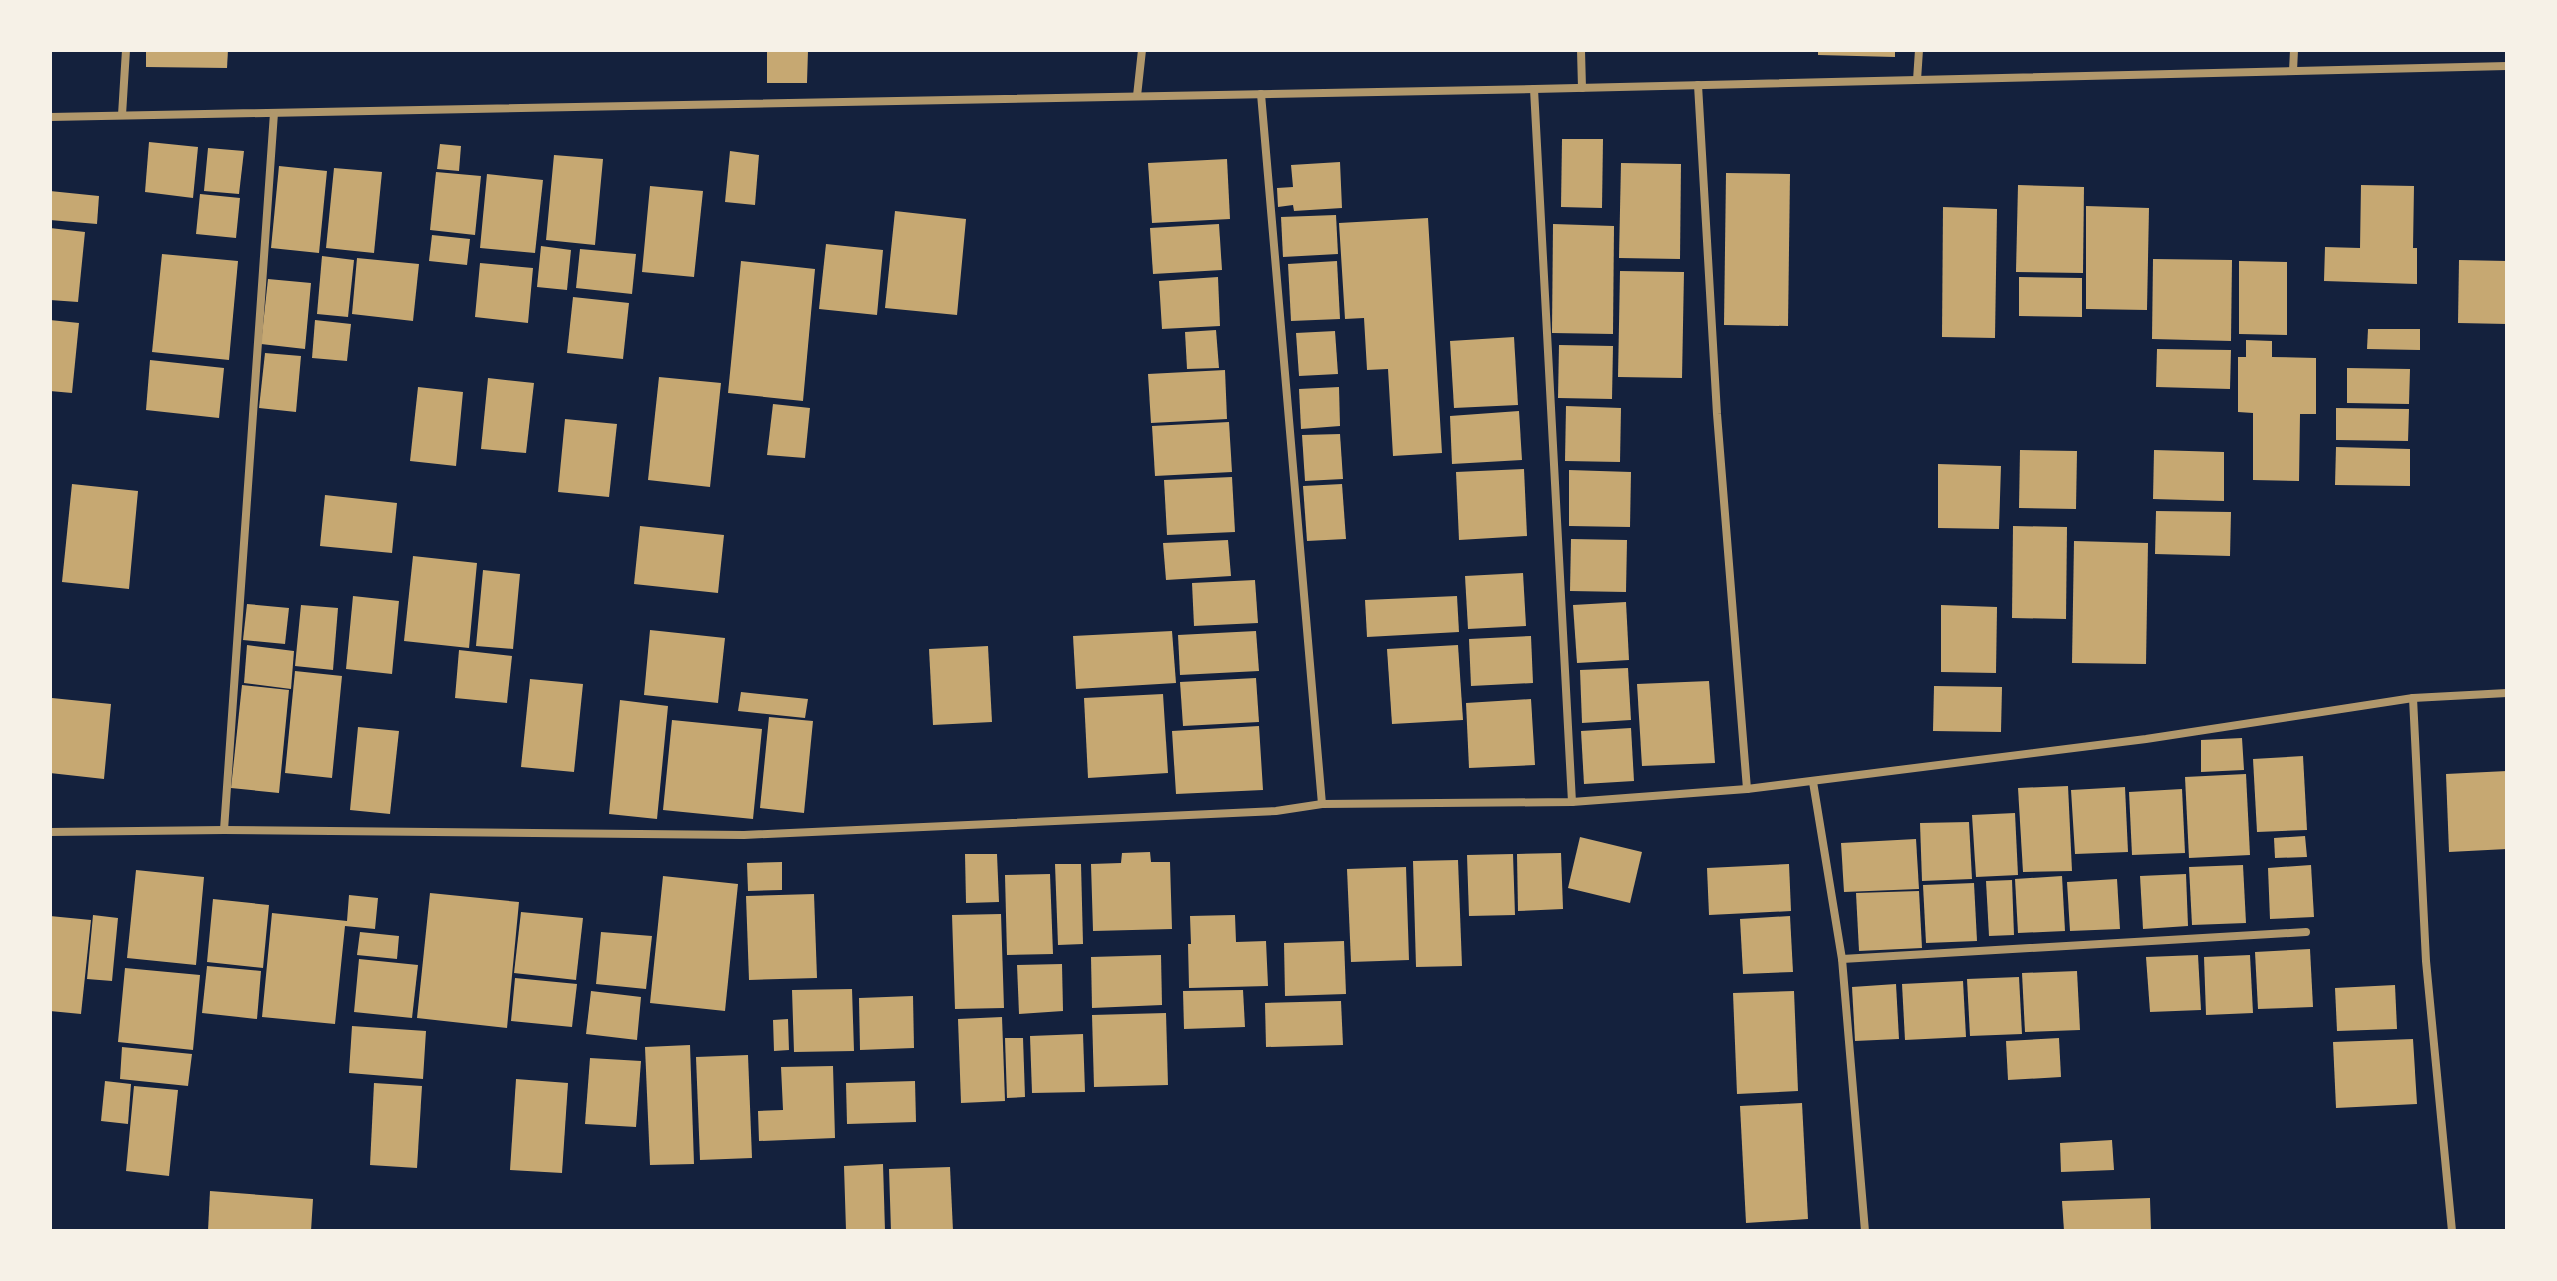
<svg xmlns="http://www.w3.org/2000/svg" width="2557" height="1281" font-family="Spectral,serif">
<rect width="100%" height="100%" fill="#14213d"/>
<g fill="#c6a872">
<polygon points="146,50 228,50 227,68 146,67"/>
<polygon points="767,50 808,50 807,83 767,83"/>
<polygon points="1818,50 1895,50 1895,57 1818,55"/>
<polygon points="1562,139 1603,139 1602,208 1561,207"/>
<polygon points="149,142 198,147 193,198 145,192"/>
<polygon points="440,144 461,146 459,171 437,169"/>
<polygon points="208,148 244,151 239,194 204,191"/>
<polygon points="730,151 759,155 755,205 725,202"/>
<polygon points="554,155 603,159 595,245 546,240"/>
<polygon points="1227,159 1230,219 1152,223 1148,163"/>
<polygon points="1340,162 1342,208 1294,211 1293,205 1278,207 1277,188 1293,187 1291,165"/>
<polygon points="1621,163 1681,164 1680,259 1619,258"/>
<polygon points="279,166 327,171 319,253 271,248"/>
<polygon points="334,168 382,172 374,253 326,248"/>
<polygon points="436,172 481,176 475,235 430,230"/>
<polygon points="1726,173 1790,174 1788,326 1724,325"/>
<polygon points="487,174 543,180 535,253 480,248"/>
<polygon points="2018,185 2084,187 2083,273 2016,272"/>
<polygon points="2361,185 2414,186 2413,248 2417,248 2417,284 2324,281 2325,247 2360,248"/>
<polygon points="650,186 703,191 694,277 642,272"/>
<polygon points="50,191 99,196 97,224 50,220"/>
<polygon points="200,194 240,198 236,238 196,234"/>
<polygon points="2086,206 2149,208 2147,310 2086,309"/>
<polygon points="1943,207 1997,209 1995,338 1942,337"/>
<polygon points="895,211 966,219 957,315 885,308"/>
<polygon points="1336,215 1338,254 1283,257 1281,217"/>
<polygon points="1428,218 1442,453 1393,456 1388,369 1367,370 1364,318 1345,319 1339,223"/>
<polygon points="1219,224 1222,270 1153,274 1150,228"/>
<polygon points="1553,224 1614,226 1613,334 1552,333"/>
<polygon points="50,228 85,232 78,302 50,300"/>
<polygon points="432,235 470,239 467,265 429,261"/>
<polygon points="826,244 883,250 877,315 819,309"/>
<polygon points="541,246 571,250 567,290 537,287"/>
<polygon points="580,249 636,254 632,294 576,288"/>
<polygon points="162,254 238,261 229,360 152,352"/>
<polygon points="322,256 354,260 348,317 317,314"/>
<polygon points="357,258 419,264 413,321 352,314"/>
<polygon points="2153,259 2232,260 2231,341 2152,339"/>
<polygon points="2459,260 2507,261 2507,324 2458,323"/>
<polygon points="741,261 815,269 803,401 728,393"/>
<polygon points="1337,261 1340,319 1291,321 1288,264"/>
<polygon points="2239,261 2287,262 2287,335 2239,334"/>
<polygon points="480,263 533,268 528,323 475,317"/>
<polygon points="1620,271 1684,272 1682,378 1618,377"/>
<polygon points="1218,277 1220,326 1162,329 1159,281"/>
<polygon points="2019,277 2082,278 2082,317 2019,316"/>
<polygon points="268,279 311,283 305,349 261,344"/>
<polygon points="573,297 629,303 623,359 567,353"/>
<polygon points="50,320 79,323 72,393 50,391"/>
<polygon points="315,320 351,324 347,361 312,358"/>
<polygon points="2368,329 2420,329 2420,350 2367,349"/>
<polygon points="1216,330 1219,368 1187,369 1185,332"/>
<polygon points="1335,331 1338,374 1299,376 1296,333"/>
<polygon points="1514,337 1518,405 1454,408 1450,341"/>
<polygon points="2246,340 2272,341 2272,357 2316,358 2316,414 2300,414 2299,481 2253,480 2253,413 2238,412 2238,357 2246,357"/>
<polygon points="1559,345 1613,346 1612,399 1558,398"/>
<polygon points="2157,349 2231,350 2230,389 2156,387"/>
<polygon points="265,353 301,356 296,412 259,408"/>
<polygon points="150,360 224,368 219,418 146,410"/>
<polygon points="2347,368 2410,369 2409,404 2347,403"/>
<polygon points="1225,370 1227,419 1151,423 1148,374"/>
<polygon points="659,377 721,383 710,487 648,480"/>
<polygon points="488,378 534,383 526,453 481,449"/>
<polygon points="418,387 463,392 456,466 410,461"/>
<polygon points="1339,387 1340,426 1301,429 1299,389"/>
<polygon points="773,404 810,408 805,458 767,455"/>
<polygon points="1566,406 1621,408 1620,462 1565,461"/>
<polygon points="2336,408 2409,409 2408,441 2336,440"/>
<polygon points="1519,411 1522,460 1452,464 1450,416"/>
<polygon points="565,419 617,424 609,497 558,492"/>
<polygon points="1229,422 1232,472 1155,476 1152,426"/>
<polygon points="1340,434 1343,479 1305,481 1302,435"/>
<polygon points="2336,447 2410,449 2410,486 2335,485"/>
<polygon points="2020,450 2077,451 2076,509 2019,508"/>
<polygon points="2154,450 2224,452 2224,501 2153,499"/>
<polygon points="1938,464 2001,466 1999,529 1938,528"/>
<polygon points="1524,469 1527,536 1459,540 1456,472"/>
<polygon points="1569,470 1631,472 1630,527 1569,526"/>
<polygon points="1232,477 1235,532 1167,535 1164,480"/>
<polygon points="72,484 138,491 129,589 62,582"/>
<polygon points="1342,484 1346,539 1307,541 1303,486"/>
<polygon points="325,495 397,503 392,553 320,546"/>
<polygon points="2156,511 2231,512 2230,556 2155,554"/>
<polygon points="640,526 724,535 718,593 634,584"/>
<polygon points="2013,526 2067,527 2066,619 2012,618"/>
<polygon points="1571,539 1627,540 1626,592 1570,591"/>
<polygon points="1228,540 1231,576 1166,580 1163,543"/>
<polygon points="2074,541 2148,543 2146,664 2072,663"/>
<polygon points="413,556 477,563 469,648 404,641"/>
<polygon points="483,570 520,574 513,649 476,646"/>
<polygon points="1523,573 1526,626 1468,629 1465,576"/>
<polygon points="1255,580 1258,623 1194,626 1192,583"/>
<polygon points="353,596 399,601 392,674 346,669"/>
<polygon points="1457,596 1459,632 1367,637 1365,600"/>
<polygon points="1626,602 1629,660 1577,663 1573,605"/>
<polygon points="247,604 289,608 285,644 243,640"/>
<polygon points="301,605 338,608 333,670 295,666"/>
<polygon points="1941,605 1997,607 1996,673 1941,672"/>
<polygon points="650,630 725,638 718,703 644,695"/>
<polygon points="1172,631 1176,683 1076,689 1073,636"/>
<polygon points="1256,631 1259,671 1180,675 1178,635"/>
<polygon points="1531,636 1533,683 1471,686 1469,639"/>
<polygon points="247,645 294,651 291,689 244,683"/>
<polygon points="1458,645 1463,720 1392,724 1387,649"/>
<polygon points="988,646 992,722 933,725 929,649"/>
<polygon points="459,650 512,656 507,703 455,698"/>
<polygon points="1628,668 1631,720 1582,723 1580,670"/>
<polygon points="295,671 342,676 332,778 285,773"/>
<polygon points="1256,678 1259,722 1183,726 1180,682"/>
<polygon points="530,679 583,684 574,772 521,767"/>
<polygon points="1709,681 1715,763 1642,766 1637,684"/>
<polygon points="242,685 289,690 279,793 231,788"/>
<polygon points="1934,686 2002,687 2001,732 1933,731"/>
<polygon points="741,692 808,699 805,718 738,711"/>
<polygon points="1163,694 1168,773 1088,778 1084,698"/>
<polygon points="52,698 111,704 104,779 50,773"/>
<polygon points="1531,699 1535,765 1469,768 1466,703"/>
<polygon points="620,700 668,706 657,819 609,814"/>
<polygon points="769,717 813,721 804,813 760,808"/>
<polygon points="672,720 762,729 753,819 663,810"/>
<polygon points="1259,726 1263,790 1176,794 1172,731"/>
<polygon points="358,727 399,731 390,814 350,810"/>
<polygon points="1631,728 1634,781 1584,784 1581,731"/>
<polygon points="2242,738 2244,770 2201,772 2201,740"/>
<polygon points="2303,756 2307,830 2257,832 2253,759"/>
<polygon points="2507,771 2507,849 2449,852 2446,774"/>
<polygon points="2246,774 2250,855 2189,858 2185,777"/>
<polygon points="2068,786 2072,871 2023,872 2018,788"/>
<polygon points="2125,787 2128,852 2075,854 2071,790"/>
<polygon points="2182,789 2185,853 2132,855 2129,792"/>
<polygon points="2015,813 2018,875 1976,877 1972,815"/>
<polygon points="1969,822 1972,879 1922,881 1920,823"/>
<polygon points="2305,836 2307,857 2275,858 2274,838"/>
<polygon points="1580,837 1642,852 1630,903 1568,888"/>
<polygon points="1916,839 1919,889 1844,892 1841,843"/>
<polygon points="1150,852 1151,862 1170,862 1172,929 1093,931 1091,864 1121,863 1122,853"/>
<polygon points="1561,853 1563,909 1518,911 1517,854"/>
<polygon points="965,854 997,854 999,902 966,903"/>
<polygon points="1513,854 1515,915 1469,916 1467,855"/>
<polygon points="1458,860 1462,966 1416,967 1413,861"/>
<polygon points="782,862 782,890 748,891 747,863"/>
<polygon points="1055,864 1081,864 1083,944 1058,945"/>
<polygon points="1789,864 1791,911 1709,915 1707,868"/>
<polygon points="2243,865 2246,923 2192,925 2189,867"/>
<polygon points="2311,865 2314,917 2270,919 2268,868"/>
<polygon points="1406,867 1409,960 1351,962 1347,869"/>
<polygon points="136,870 204,877 196,965 127,958"/>
<polygon points="1050,874 1053,954 1007,955 1005,875"/>
<polygon points="2186,874 2188,926 2143,929 2140,876"/>
<polygon points="663,876 738,884 725,1011 650,1003"/>
<polygon points="2062,876 2065,931 2018,933 2015,879"/>
<polygon points="2117,879 2120,929 2070,931 2067,882"/>
<polygon points="2012,880 2014,935 1989,936 1986,881"/>
<polygon points="1974,883 1977,941 1926,943 1923,885"/>
<polygon points="1919,891 1922,948 1859,951 1856,893"/>
<polygon points="430,893 519,902 507,1028 417,1018"/>
<polygon points="814,894 817,978 749,980 746,896"/>
<polygon points="349,895 378,898 375,929 345,926 335,1024 262,1017 272,913 347,921"/>
<polygon points="213,899 269,905 263,968 207,962"/>
<polygon points="521,912 583,918 576,980 514,973"/>
<polygon points="1001,914 1004,1008 955,1009 952,915"/>
<polygon points="93,915 118,918 112,981 87,979"/>
<polygon points="1235,915 1236,942 1266,941 1268,986 1189,988 1188,944 1191,944 1190,916"/>
<polygon points="50,916 91,920 81,1014 50,1011"/>
<polygon points="1790,916 1793,972 1743,974 1740,919"/>
<polygon points="360,932 399,936 397,959 357,955"/>
<polygon points="601,932 652,936 646,989 596,984"/>
<polygon points="1344,941 1346,994 1285,996 1284,943"/>
<polygon points="2310,949 2313,1007 2258,1009 2255,952"/>
<polygon points="1161,955 1162,1005 1092,1008 1091,957"/>
<polygon points="2198,955 2201,1010 2150,1012 2146,957"/>
<polygon points="2250,955 2253,1013 2206,1015 2204,957"/>
<polygon points="359,959 418,965 412,1018 354,1012"/>
<polygon points="1062,964 1063,1011 1019,1014 1017,965"/>
<polygon points="207,966 261,971 257,1019 202,1013"/>
<polygon points="125,968 200,975 193,1050 118,1042"/>
<polygon points="2077,971 2080,1030 2025,1032 2022,973"/>
<polygon points="2019,977 2022,1034 1970,1036 1967,979"/>
<polygon points="515,978 577,984 572,1027 511,1021"/>
<polygon points="1963,981 1966,1037 1905,1040 1902,984"/>
<polygon points="1896,984 1899,1039 1855,1041 1852,987"/>
<polygon points="2395,985 2397,1029 2337,1031 2335,988"/>
<polygon points="852,989 854,1051 794,1052 792,990"/>
<polygon points="1243,990 1245,1027 1184,1029 1183,991"/>
<polygon points="591,991 641,997 637,1040 586,1034"/>
<polygon points="1794,991 1798,1091 1737,1094 1733,993"/>
<polygon points="913,996 914,1048 860,1050 859,998"/>
<polygon points="1341,1001 1343,1045 1266,1047 1265,1003"/>
<polygon points="1166,1013 1168,1085 1094,1087 1092,1015"/>
<polygon points="1002,1017 1005,1101 961,1103 958,1019"/>
<polygon points="788,1019 789,1050 774,1051 773,1020"/>
<polygon points="352,1026 426,1031 423,1079 349,1073"/>
<polygon points="1083,1034 1085,1092 1032,1093 1030,1036"/>
<polygon points="1005,1038 1023,1038 1025,1097 1007,1098"/>
<polygon points="2059,1038 2061,1077 2008,1080 2006,1041"/>
<polygon points="2413,1039 2417,1104 2336,1108 2333,1042"/>
<polygon points="690,1045 694,1164 650,1165 645,1047"/>
<polygon points="122,1047 192,1054 188,1086 120,1079"/>
<polygon points="748,1055 752,1158 700,1160 696,1057"/>
<polygon points="590,1058 641,1061 636,1127 585,1124"/>
<polygon points="833,1066 835,1138 759,1141 758,1111 783,1110 781,1067"/>
<polygon points="516,1079 568,1083 562,1173 510,1170"/>
<polygon points="105,1081 131,1084 128,1124 101,1121"/>
<polygon points="915,1081 916,1122 847,1124 846,1083"/>
<polygon points="374,1083 422,1086 417,1168 370,1165"/>
<polygon points="134,1086 178,1090 169,1176 126,1171"/>
<polygon points="1802,1103 1808,1219 1746,1223 1740,1106"/>
<polygon points="2112,1140 2114,1170 2061,1172 2060,1143"/>
<polygon points="883,1164 885,1231 846,1231 844,1166"/>
<polygon points="950,1167 953,1231 891,1231 889,1169"/>
<polygon points="210,1191 313,1199 311,1231 208,1231"/>
<polygon points="2150,1198 2151,1231 2064,1231 2062,1201"/>
</g>
<g fill="none" stroke-linecap="round" stroke-linejoin="round">
<g stroke="#b1986c" stroke-width="8">
<polyline points="1581,50 1582,88"/>
<polyline points="2293,71 2294,50"/>
<polyline points="1917,80 1919,50"/>
<polyline points="1698,85 1717,414 1747,789"/>
<polyline points="1534,89 1572,802"/>
<polyline points="1261,94 1322,804"/>
<polyline points="1137,96 1142,50"/>
<polyline points="122,115 126,50"/>
<polyline points="50,117 1534,89 2507,66"/>
<polyline points="2413,698 2426,961 2452,1231"/>
<polyline points="1813,782 1842,959 1865,1231"/>
<polyline points="224,830 274,113"/>
<polyline points="50,832 224,830 744,835 1276,811 1322,804 1572,802 1747,789 2146,739 2413,698 2507,693"/>
<polyline points="1842,959 2306,932"/>
</g>
</g>
<rect width="2557" height="1281" fill="none" stroke="#f6f1e7" stroke-width="104"/>
</svg>
